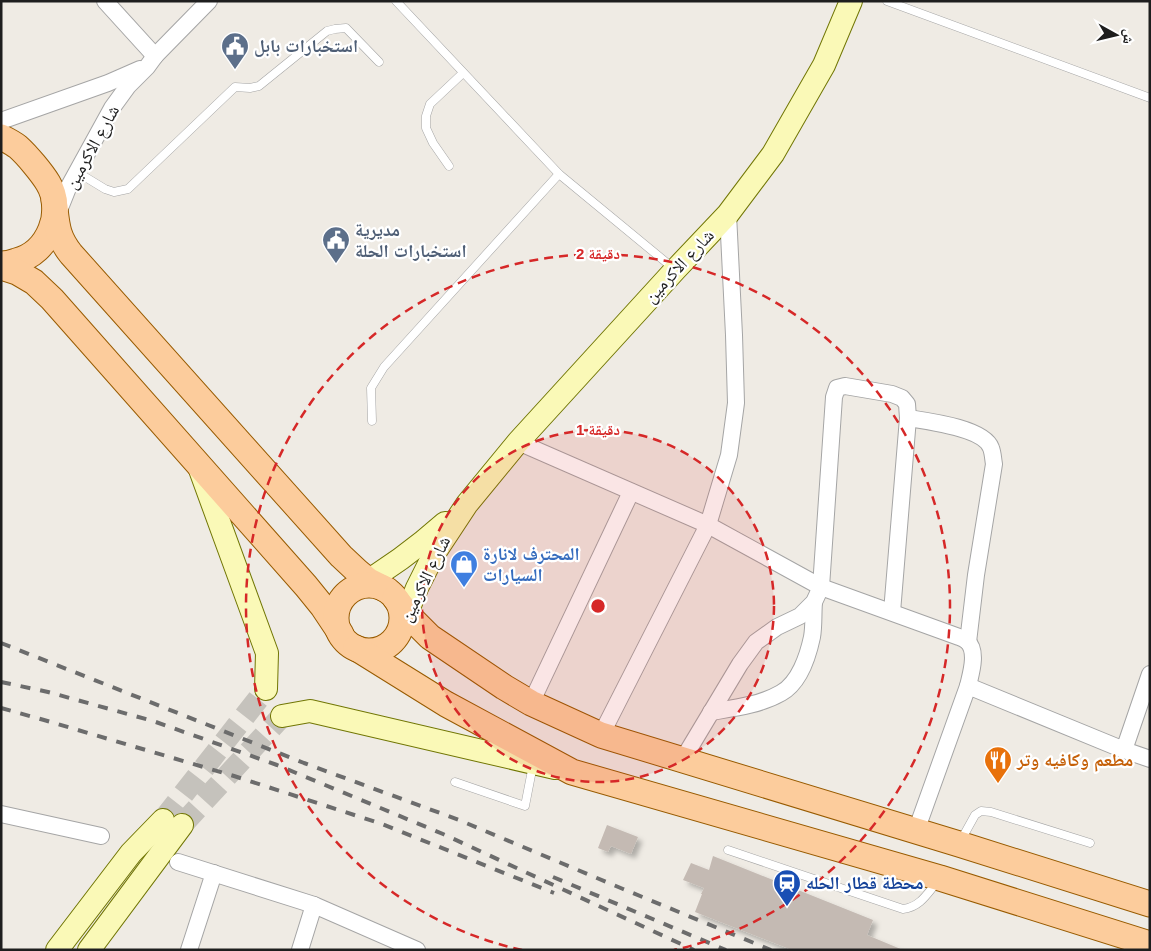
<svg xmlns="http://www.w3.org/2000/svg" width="1151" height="951" font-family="Arial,'Noto Naskh Arabic',sans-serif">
<defs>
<filter id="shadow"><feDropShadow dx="4.5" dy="4.5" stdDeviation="2.5" flood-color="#0004"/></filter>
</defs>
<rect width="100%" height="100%" fill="#efebe4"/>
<g fill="#c4bab3" filter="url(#shadow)">
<polygon points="607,825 638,837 631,854 611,846 608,852 598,848"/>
<polygon points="713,856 873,920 867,935 903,950 792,950 695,912 702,894 701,894 704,888 683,880 691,863 709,870"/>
</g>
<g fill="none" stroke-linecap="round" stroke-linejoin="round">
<g stroke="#c5c2bc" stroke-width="22" stroke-dasharray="22 11" stroke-linecap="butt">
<polyline points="163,820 266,689"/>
<polyline points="182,825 282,716"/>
</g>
<g stroke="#a5a5a5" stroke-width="9">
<g id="lane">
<polyline points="396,1 559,174 673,268"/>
<polyline points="887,1 1150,98"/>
<polyline points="449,166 433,143 426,128 426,116 430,104 463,73"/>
<polyline points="77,172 105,189 114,192 128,189 235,87 250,88 259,86 327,31 335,29 346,28 379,62"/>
<polyline points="372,421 371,388 384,367 559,174"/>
<polyline points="455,782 525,806 533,765"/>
<polyline points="960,842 975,815 981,811 991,812 1090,843"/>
<path d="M728 850 903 909C920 907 927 894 937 882"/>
</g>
</g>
<g stroke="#a5a5a5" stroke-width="18">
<g id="street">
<polyline points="105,1 155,56"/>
<polyline points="1,121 108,83 140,69"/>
<polyline points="58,213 68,188 112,108 128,86 147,67 155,56 209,1"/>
<path d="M908 418C927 421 984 428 991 448 993 453 993 459 994 464L976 575 968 642"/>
<path d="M518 442 708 525 821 587 959 637C962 638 964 639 967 641 978 651 971 673 968 686"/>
<polyline points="531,703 631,492"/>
<path d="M711 712C735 708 760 705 781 693 799 683 808 656 812 637 814 626 813 614 814 602"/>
<polyline points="601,735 708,525 729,455 736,403 734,335 728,214"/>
<polyline points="1124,750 1150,759"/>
<polyline points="683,759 740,664 756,642 777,627 800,616 814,602 821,587 834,397 837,388 845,386 892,394 902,398 907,404 908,418 892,612"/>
<polyline points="1,814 101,836"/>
<polyline points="916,831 968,686 1124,750 1150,674"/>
<polyline points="178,862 314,905 417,950"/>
<polyline points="189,950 214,873"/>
<polyline points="300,950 314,905"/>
</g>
</g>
<g stroke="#717604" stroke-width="24">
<g id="secondary">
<polyline points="199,467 267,653 266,689"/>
<path d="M354 589C387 570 417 548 445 523"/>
<polyline points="400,630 417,588 434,554 467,504 518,442 675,270 728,214 773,154 824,65 851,1"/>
<polyline points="282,716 310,711 555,768"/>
<polyline points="57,950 131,853 163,820"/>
<polyline points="89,950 182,825"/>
</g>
</g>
<g stroke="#985b00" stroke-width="27">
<g id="primary">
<path d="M1 137C7 140 13 143 18 147 27 155 42 173 48 183 65 211 49 253 16 261 11 263 7 264 1 264"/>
<path d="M54 200C57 224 56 235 71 254L341 556 357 571 369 581 387 590"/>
<polyline points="1,267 17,272 34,282 52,299 306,586 323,607 341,634"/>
<circle cx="369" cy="618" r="33"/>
<polyline points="395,598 412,619 430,637 504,687 531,703 601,735 959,844 1150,904"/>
<polyline points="356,648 446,704 572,772 940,878 1150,944"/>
</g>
</g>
<use href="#lane" stroke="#fff" stroke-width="8"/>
<use href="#street" stroke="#fff" stroke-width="16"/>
<use href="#secondary" stroke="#faf9b7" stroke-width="22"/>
<use href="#primary" stroke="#fccc9c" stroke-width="25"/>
<g stroke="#6c6c6c" stroke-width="4" stroke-dasharray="10 10" stroke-linecap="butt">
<polyline points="1,643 304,763 459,820 623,889 771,950"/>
<polyline points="1,682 48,692 153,721 277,765 443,834 694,950"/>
<polyline points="1,708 44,720 234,776 382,824 554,893"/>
<polyline points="553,877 726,950"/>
</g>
</g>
<circle cx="598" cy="606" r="176" fill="#d62828" fill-opacity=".12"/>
<g fill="none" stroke="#d62828" stroke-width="2.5" stroke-dasharray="9 6">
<circle cx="598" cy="606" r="176"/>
<path d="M522 950A352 352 0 1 1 674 950"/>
</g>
<defs>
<g id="civic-pin" transform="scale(1.4375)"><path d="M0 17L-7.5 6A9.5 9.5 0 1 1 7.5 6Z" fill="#5c6f8a" stroke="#fff"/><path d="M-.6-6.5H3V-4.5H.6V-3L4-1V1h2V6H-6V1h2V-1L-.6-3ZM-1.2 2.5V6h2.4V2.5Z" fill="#fff"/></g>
<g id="shop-pin" transform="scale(1.4375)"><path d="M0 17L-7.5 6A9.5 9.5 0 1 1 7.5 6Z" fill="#3f7fe0" stroke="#fff"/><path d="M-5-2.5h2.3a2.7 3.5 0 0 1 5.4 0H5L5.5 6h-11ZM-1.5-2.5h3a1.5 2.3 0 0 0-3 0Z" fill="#fff"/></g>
<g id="restaurant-pin" transform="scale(1.4375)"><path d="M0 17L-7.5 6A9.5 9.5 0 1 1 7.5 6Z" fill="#e8710a" stroke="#fff"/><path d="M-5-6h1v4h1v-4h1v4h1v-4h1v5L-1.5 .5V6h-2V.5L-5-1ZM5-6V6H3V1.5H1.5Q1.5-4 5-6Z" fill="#fff"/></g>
<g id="station-pin" transform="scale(1.4375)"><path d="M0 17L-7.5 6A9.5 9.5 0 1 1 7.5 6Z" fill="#1a4fb4" stroke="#fff"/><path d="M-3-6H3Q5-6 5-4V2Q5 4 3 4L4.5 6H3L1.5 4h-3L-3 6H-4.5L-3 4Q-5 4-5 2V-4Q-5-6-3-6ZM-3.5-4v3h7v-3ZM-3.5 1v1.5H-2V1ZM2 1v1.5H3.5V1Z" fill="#fff"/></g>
</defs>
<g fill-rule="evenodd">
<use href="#civic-pin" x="235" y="46"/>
<use href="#civic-pin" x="336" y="240"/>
<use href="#shop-pin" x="464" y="564"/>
<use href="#restaurant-pin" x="998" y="760"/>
<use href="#station-pin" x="787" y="883"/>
</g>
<g text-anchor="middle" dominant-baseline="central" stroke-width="4.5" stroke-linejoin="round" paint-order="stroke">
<g font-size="18" font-weight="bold" fill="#4e5e75" stroke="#fff" text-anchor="start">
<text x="254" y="46">استخبارات بابل</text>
<text x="355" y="230">مديرية<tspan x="355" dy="21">استخبارات الحلة</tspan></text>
</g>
<g font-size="18" fill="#1e1e1e" stroke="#fff">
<text transform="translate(92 147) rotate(-61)">شارع الاكرمين</text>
<text transform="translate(679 266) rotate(-47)">شارع الاكرمين</text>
<text transform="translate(425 579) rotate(-64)">شارع الاكرمين</text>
</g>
<g font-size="18" font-weight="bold" fill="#366cbe" stroke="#fff" text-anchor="start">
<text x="483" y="554">المحترف لانارة<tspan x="483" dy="21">السيارات</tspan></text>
</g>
<g font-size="18" font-weight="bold" fill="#c56008" stroke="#fff" text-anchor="start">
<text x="1017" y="760">مطعم وكافيه وتر</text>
</g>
<g font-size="18" font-weight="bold" fill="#164399" stroke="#fff" text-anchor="start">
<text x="806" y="883">محطة قطار الحله</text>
</g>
</g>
<circle cx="598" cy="606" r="8" fill="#d62828" stroke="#fff" stroke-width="2.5"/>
<g font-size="15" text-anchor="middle" font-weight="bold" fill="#d62828" stroke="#fff" stroke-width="4.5" stroke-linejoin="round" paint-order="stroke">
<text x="598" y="259">2 دقيقة</text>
<text x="598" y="435">1 دقيقة</text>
</g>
<rect width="1151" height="951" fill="none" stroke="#1e1e1e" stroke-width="5"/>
<g transform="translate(1116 35) rotate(98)" stroke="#ffffff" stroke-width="4" paint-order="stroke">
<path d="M0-4L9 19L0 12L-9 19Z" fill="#1e1e1e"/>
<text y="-8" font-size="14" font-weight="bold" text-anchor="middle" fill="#1e1e1e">ش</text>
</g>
</svg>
